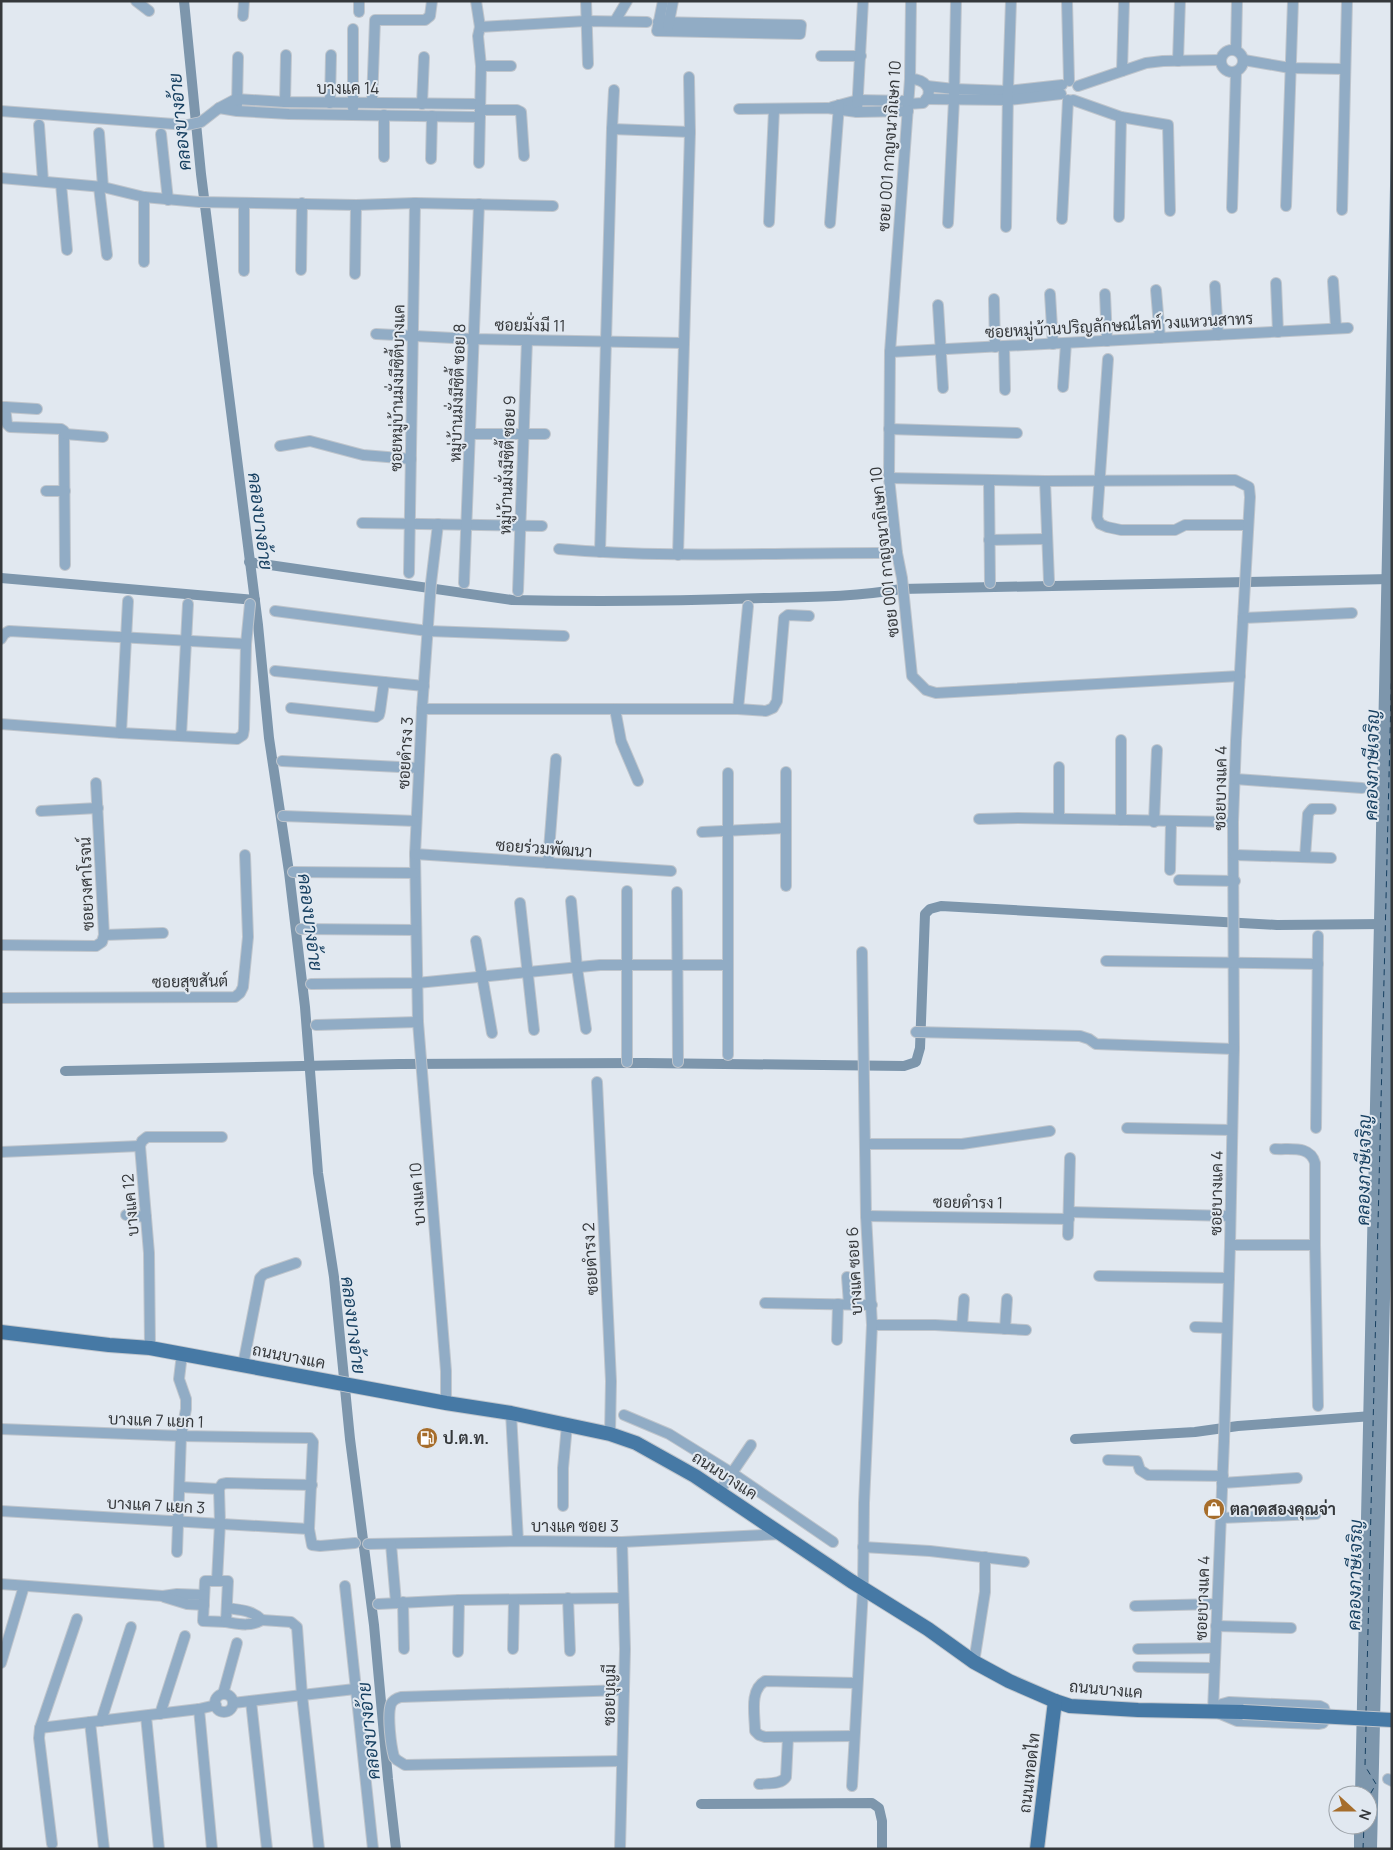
<svg xmlns="http://www.w3.org/2000/svg" width="1393" height="1850" font-family="Manrope,Sarabun,sans-serif">
<rect width="100%" height="100%" fill="#e1e8f0"/>
<polygon fill="#7d96ac" points="1392,94 1392,1214 1377,1849 1354,1849 1354,1825 1368,1825 1368,1795 1355,1795"/>
<g fill="none" stroke-linecap="round" stroke-linejoin="round">
<g stroke="#7d96ac" stroke-width="10">
<polyline points="184,1 201,174 258,625 269,738 289,872 305,1007 318,1173 334,1277 350,1439 374,1625 388,1779 396,1849"/>
<path d="M249 562 512 600C596 602 680 601 764 598 810 597 856 597 901 589L1391 579"/>
<polyline points="1,578 255,600"/>
<polyline points="65,1071 399,1064 645,1063 904,1066 916,1062 920,1048 925,914 930,909 941,906 1277,925 1384,924"/>
<polyline points="1075,1439 1195,1432 1238,1426 1372,1416"/>
<polyline points="701,1804 872,1803 879,1808 882,1821 882,1849"/>
</g>
<g stroke="#174061" stroke-width="1" stroke-dasharray="6 5" stroke-linecap="butt">
<polyline points="1366,1712 1392,655"/>
<polyline points="1366,1726 1365,1766 1376,1784 1368,1798"/>
<polyline points="1363,1849 1364,1825"/>
</g>
<g stroke="#bfc5cc" stroke-width="12">
<g id="minor">
<polyline points="136,1 149,11"/>
<polyline points="476,1 480,27"/>
<polyline points="586,1 588,64"/>
<polyline points="911,1 910,79 890,352 889,478 897,553 902,578 912,676 926,690 936,693 1240,676"/>
<polyline points="1067,1 1069,81"/>
<polyline points="359,12 359,1"/>
<polyline points="243,16 244,1"/>
<polyline points="615,21 627,1"/>
<polyline points="658,22 801,25 800,34 657,31 663,1"/>
<polyline points="668,27 673,1"/>
<polyline points="353,29 353,108"/>
<circle cx="1232" cy="61" r="11"/>
<polyline points="1236,50 1237,1"/>
<polyline points="821,56 861,56"/>
<polyline points="1244,60 1290,68 1345,69"/>
<polyline points="1178,61 1180,1"/>
<polyline points="481,66 511,66"/>
<polyline points="1122,71 1124,1"/>
<polyline points="927,86 954,89 1008,91 1062,85"/>
<polyline points="1078,86 1146,63 1163,61 1221,60"/>
<polyline points="614,90 612,129 690,132"/>
<polyline points="926,99 1008,100 1061,94"/>
<polyline points="1073,100 1121,117 1168,125 1170,211"/>
<polyline points="285,102 286,55"/>
<polyline points="372,102 375,20 425,20 430,16 432,1"/>
<polyline points="330,103 331,55"/>
<polyline points="422,104 424,57"/>
<path d="M908 104 923 103C936 90 925 79 910 79"/>
<polyline points="237,105 238,57"/>
<polyline points="832,107 858,100 908,101"/>
<polyline points="739,109 827,108 857,112 863,1"/>
<polyline points="480,110 517,110 521,112 524,156"/>
<polyline points="1,111 187,125 201,122 219,108"/>
<polyline points="857,112 908,111"/>
<polyline points="480,117 289,114 237,111 219,108 236,99 285,102 480,104"/>
<polyline points="39,125 43,181"/>
<polyline points="99,133 103,187"/>
<polyline points="161,134 168,200"/>
<polyline points="384,157 384,115"/>
<polyline points="431,159 432,116"/>
<polyline points="479,163 481,66 478,36 480,27 586,21 647,22"/>
<polyline points="1,178 103,187 144,197 199,202 356,205 415,203 553,206"/>
<polyline points="61,184 67,250"/>
<polyline points="99,187 107,255"/>
<polyline points="144,197 144,262"/>
<polyline points="244,203 244,271"/>
<polyline points="1286,206 1293,1"/>
<polyline points="1232,208 1236,72"/>
<polyline points="1342,210 1347,1"/>
<polyline points="1119,217 1121,117"/>
<polyline points="1062,219 1068,100"/>
<polyline points="769,222 774,110"/>
<polyline points="830,223 839,105"/>
<polyline points="948,223 954,100 956,1"/>
<polyline points="1006,227 1008,91 1011,1"/>
<polyline points="301,270 302,203"/>
<polyline points="355,274 356,205"/>
<polyline points="1333,281 1336,328"/>
<polyline points="1276,283 1278,332"/>
<polyline points="1215,286 1218,335"/>
<polyline points="1156,290 1160,338"/>
<polyline points="1050,294 1053,344"/>
<polyline points="1105,294 1107,341"/>
<polyline points="994,299 995,347"/>
<polyline points="938,305 943,388"/>
<polyline points="376,334 473,339 684,343"/>
<polyline points="1004,346 1005,390"/>
<polyline points="890,352 1348,328"/>
<polyline points="1108,359 1097,518 1100,524 1107,527 1121,530 1175,530 1185,525 1248,525"/>
<polyline points="1063,387 1066,343"/>
<polyline points="1,407 5,407 7,424 10,427 61,429 64,431 65,565"/>
<polyline points="5,407 37,409"/>
<polyline points="889,429 1017,433"/>
<polyline points="65,434 103,437"/>
<polyline points="470,434 545,434"/>
<polyline points="280,446 310,441 363,455 411,459"/>
<polyline points="889,478 1045,481 1235,480 1249,487 1250,497 1236,741 1233,822 1234,1049 1230,1245 1224,1441 1213,1711"/>
<polyline points="989,480 990,583"/>
<polyline points="1045,481 1049,581"/>
<polyline points="46,491 65,491"/>
<polyline points="362,523 542,526"/>
<polyline points="438,524 431,583 422,709 415,854 418,1022 446,1371 446,1403"/>
<polyline points="989,540 1047,539"/>
<path d="M559 549C672 559 784 552 897 553"/>
<polyline points="600,552 612,129"/>
<polyline points="678,555 690,132 689,77"/>
<polyline points="409,573 415,203"/>
<polyline points="464,583 479,204"/>
<polyline points="518,591 527,340"/>
<polyline points="275,611 428,631 564,636"/>
<polyline points="1243,618 1352,613"/>
<polyline points="1,639 4,634 9,631 246,644"/>
<polyline points="275,671 424,686"/>
<polyline points="291,708 376,717 379,715 380,711 384,682"/>
<polyline points="422,709 738,709 766,711 773,708 777,701 784,618 788,615 809,616"/>
<polyline points="615,709 621,741 638,781"/>
<polyline points="738,709 748,606"/>
<polyline points="1,724 121,733 237,739 243,735 244,729 246,644 250,604"/>
<polyline points="121,733 128,601"/>
<polyline points="181,736 188,604"/>
<polyline points="282,761 419,768"/>
<polyline points="786,772 786,886"/>
<polyline points="728,773 728,1055"/>
<polyline points="1235,779 1362,788"/>
<polyline points="41,811 98,808"/>
<polyline points="283,816 416,821"/>
<polyline points="1059,818 1059,767"/>
<polyline points="979,819 1018,818 1233,822"/>
<polyline points="1121,820 1121,740"/>
<polyline points="1154,822 1157,750"/>
<polyline points="702,832 786,828"/>
<polyline points="415,854 671,871"/>
<polyline points="1235,855 1331,858"/>
<polyline points="1305,857 1308,814 1312,809 1331,809"/>
<polyline points="548,863 556,759"/>
<polyline points="1170,870 1171,822"/>
<polyline points="293,872 415,873"/>
<polyline points="1179,880 1235,881"/>
<polyline points="627,891 627,1062"/>
<polyline points="677,892 678,1062"/>
<polyline points="571,901 577,968 586,1029"/>
<polyline points="520,903 534,1030"/>
<polyline points="301,929 416,930"/>
<polyline points="104,935 163,933"/>
<polyline points="476,941 492,1033"/>
<polyline points="1,945 96,946 102,942 104,935 96,783"/>
<polyline points="1106,961 1318,964"/>
<polyline points="311,984 417,983 600,965 728,965"/>
<polyline points="1,998 235,997 240,993 243,987 248,937 245,855"/>
<polyline points="316,1025 418,1022"/>
<polyline points="916,1032 1080,1036 1089,1039 1096,1044 1234,1049"/>
<polyline points="597,1082 611,1381 610,1434"/>
<polyline points="1127,1128 1232,1130"/>
<polyline points="1316,1128 1318,936"/>
<polyline points="865,1144 962,1144 1050,1131"/>
<path d="M1275 1149C1291 1150 1310 1145 1315 1163V1245"/>
<polyline points="1,1152 140,1146"/>
<polyline points="1069,1212 1230,1216"/>
<polyline points="126,1215 146,1217"/>
<polyline points="866,1216 1069,1219"/>
<polyline points="1068,1235 1070,1158"/>
<polyline points="1230,1245 1315,1245 1318,1406"/>
<polyline points="1099,1276 1229,1278"/>
<polyline points="847,1277 849,1304"/>
<polyline points="765,1303 872,1305"/>
<polyline points="872,1325 935,1325 1026,1330"/>
<polyline points="962,1326 964,1299"/>
<polyline points="1195,1327 1227,1328"/>
<polyline points="1005,1329 1007,1299"/>
<polyline points="837,1340 838,1304"/>
<polyline points="150,1348 149,1253 140,1146 142,1141 147,1137 222,1137"/>
<polyline points="243,1365 260,1278 264,1274 296,1263"/>
<polyline points="511,1413 518,1541"/>
<polyline points="624,1415 669,1434 732,1473 833,1542"/>
<polyline points="1,1429 181,1436 310,1438 313,1442 309,1529 312,1545 320,1546 355,1543"/>
<polyline points="1108,1460 1137,1461 1140,1470 1148,1475 1223,1476"/>
<polyline points="1222,1483 1297,1478"/>
<polyline points="180,1487 219,1489 222,1484 227,1483 312,1485"/>
<polyline points="719,1492 751,1445"/>
<polyline points="563,1506 563,1468 567,1425"/>
<polyline points="1,1511 309,1529"/>
<polyline points="1221,1518 1316,1514"/>
<polyline points="368,1544 518,1541 622,1542 782,1534"/>
<polyline points="391,1544 396,1603"/>
<polyline points="863,1547 930,1551 1024,1562"/>
<polyline points="177,1552 181,1436 186,1409 186,1399 179,1379 182,1354"/>
<polygon points="205,1581 228,1581 226,1622 203,1621"/>
<polyline points="217,1581 220,1523 219,1489"/>
<polyline points="1,1584 163,1596 177,1594 204,1595"/>
<polyline points="345,1586 373,1849"/>
<polyline points="164,1597 187,1604 204,1605"/>
<polyline points="568,1598 570,1651"/>
<polyline points="403,1602 404,1649"/>
<polyline points="378,1604 459,1600 622,1598"/>
<polyline points="1135,1606 1216,1604"/>
<polyline points="262,1620 291,1622 297,1627 302,1695 319,1849"/>
<path d="M226 1622C239 1624 250 1627 262 1620 252 1610 240 1610 227 1608"/>
<polyline points="1216,1626 1291,1628"/>
<polyline points="513,1649 514,1600"/>
<polyline points="1138,1649 1215,1648"/>
<polyline points="458,1652 459,1600"/>
<polyline points="974,1662 985,1592 985,1557"/>
<polyline points="1,1663 24,1586"/>
<polyline points="1138,1667 1214,1668"/>
<polyline points="223,1694 237,1643"/>
<circle cx="224" cy="1703" r="9"/>
<polyline points="251,1701 267,1849"/>
<path d="M1229 1702 1320 1706 1324 1708C1326 1713 1326 1718 1323 1723L1318 1724 1237 1721 1213 1711 1222 1704Z"/>
<polyline points="233,1703 355,1689"/>
<polyline points="199,1709 212,1849"/>
<polyline points="160,1714 185,1636"/>
<polyline points="146,1716 159,1849"/>
<polyline points="101,1721 131,1627"/>
<polyline points="90,1722 104,1849"/>
<polyline points="40,1728 199,1709 216,1705"/>
<path d="M854 1736 765 1737 759 1735 755 1731C755 1715 749 1690 765 1681L857 1683"/>
<path d="M622 1761 405 1765 397 1760 394 1757C391 1746 387 1715 391 1704 393 1700 397 1698 401 1697L624 1690"/>
<polyline points="1388,1779 1392,1781"/>
<path d="M759 1784C768 1783 781 1785 786 1777L788 1737"/>
<polyline points="852,1786 863,1589 864,1503 872,1325 866,1216 862,952"/>
<polyline points="52,1844 39,1738 40,1728 77,1619"/>
<polyline points="620,1849 625,1649 622,1542"/>
</g>
</g>
<g stroke="#bfc5cc" stroke-width="16">
<g id="major">
<polyline points="1,1332 109,1345 150,1348 446,1403 511,1413 610,1434 636,1443 695,1476 851,1581 928,1629 974,1662 1009,1681 1055,1701 1070,1706 1138,1710 1243,1712"/>
<polyline points="1037,1849 1055,1701"/>
</g>
</g>
<use href="#minor" stroke="#91acc5" stroke-width="10"/>
<use href="#major" stroke="#4679a5" stroke-width="14"/>
<g stroke="#bfc5cc" stroke-width="16" stroke-linecap="butt">
<polyline id="major-bridge" points="1243,1712 1392,1720"/>
</g>
<use href="#major-bridge" stroke="#4679a5" stroke-width="14"/>
</g>
<defs>
<g id="fuel-disc" transform="scale(1.125)"><circle r="9.5" fill="#a66d2b" stroke="#e1e8f0"/><path d="M-5.5-6h7V0h2V4h1.3V-2.5L3-4.5l.8-.8L6-3V5H2.5V1h-1V6h-7ZM-4.2-4.7v3.2H.2V-4.7Z" fill="#fff"/></g>
<g id="shop-disc" transform="scale(1.125)"><circle r="9.5" fill="#a66d2b" stroke="#e1e8f0"/><path d="M-5-2.5h2.3a2.7 3.5 0 0 1 5.4 0H5L5.5 6h-11ZM-1.5-2.5h3a1.5 2.3 0 0 0-3 0Z" fill="#fff"/></g>
</defs>
<g fill-rule="evenodd">
<use href="#fuel-disc" x="427" y="1438"/>
<use href="#shop-disc" x="1214" y="1509"/>
</g>
<g text-anchor="middle" dominant-baseline="central" stroke-width="4" stroke-linejoin="round" paint-order="stroke">
<g font-size="16" fill="#35383b" stroke="#e1e8f0">
<text x="348" y="88">บางแค 14</text>
<text transform="translate(889 146) rotate(-86)">ซอย 001 กาญจนาภิเษก 10</text>
<text transform="translate(530 325) rotate(1)">ซอยมั่งมี 11</text>
<text transform="translate(1119 325) rotate(-3)">ซอยหมู่บ้านปริญลักษณ์ไลท์ วงแหวนสาทร</text>
<text transform="translate(397 388) rotate(-89)">ซอยหมู่บ้านมั่งมีซิตี้บางแค</text>
<text transform="translate(457 393) rotate(-88)">หมู่บ้านมั่งมีซิตี้ ซอย 8</text>
<text transform="translate(507 465) rotate(-88)">หมู่บ้านมั่งมีซิตี้ ซอย 9</text>
<text transform="translate(884 552) rotate(-96)">ซอย 001 กาญจนาภิเษก 10</text>
<text transform="translate(405 753) rotate(-87)">ซอยดำรง 3</text>
<text transform="translate(1220 788) rotate(-89)">ซอยบางแค 4</text>
<text transform="translate(544 848) rotate(4)">ซอยร่วมพัฒนา</text>
<text transform="translate(86 884) rotate(-92)">ซอยวงศาโรจน์</text>
<text transform="translate(190 981) rotate(-1)">ซอยสุขสันต์</text>
<text transform="translate(1216 1193) rotate(-89)">ซอยบางแค 4</text>
<text transform="translate(417 1194) rotate(-94)">บางแค 10</text>
<text transform="translate(968 1202) rotate(1)">ซอยดำรง 1</text>
<text transform="translate(130 1205) rotate(-95)">บางแค 12</text>
<text transform="translate(590 1259) rotate(-93)">ซอยดำรง 2</text>
<text transform="translate(854 1271) rotate(-93)">บางแค ซอย 6</text>
<text transform="translate(289 1356) rotate(11)">ถนนบางแค</text>
<text transform="translate(156 1420) rotate(2)">บางแค 7 แยก 1</text>
<text transform="translate(725 1475) rotate(33)">ถนนบางแค</text>
<text transform="translate(156 1505) rotate(3)">บางแค 7 แยก 3</text>
<text x="575" y="1526">บางแค ซอย 3</text>
<text transform="translate(1202 1598) rotate(-88)">ซอยบางแค 4</text>
<text transform="translate(1106 1689) rotate(5)">ถนนบางแค</text>
<text transform="translate(609 1695) rotate(-89)">ซอยบุญมี</text>
<text transform="translate(1029 1773) rotate(-83)">ถนนเทอดไท</text>
</g>
<g font-size="16" font-weight="bold" fill="#35383b" stroke="#e1e8f0" text-anchor="start">
<text x="443" y="1438">ป.ต.ท.</text>
<text x="1230" y="1509">ตลาดสองคุณจ่า</text>
</g>
<g font-size="18" font-style="italic" fill="#174061" stroke="#e1e8f0">
<text transform="translate(179 122) rotate(-96)">คลองบางอ้าย</text>
<text transform="translate(261 521) rotate(83)">คลองบางอ้าย</text>
<text transform="translate(1371 765) rotate(-89)">คลองภาษีเจริญ</text>
<text transform="translate(311 922) rotate(83)">คลองบางอ้าย</text>
<text transform="translate(1363 1170) rotate(-89)">คลองภาษีเจริญ</text>
<text transform="translate(354 1325) rotate(83)">คลองบางอ้าย</text>
<text transform="translate(1354 1575) rotate(-89)">คลองภาษีเจริญ</text>
<text transform="translate(368 1731) rotate(-96)">คลองบางอ้าย</text>
</g>
</g>
<rect width="1393" height="1850" fill="none" stroke="#35383b" stroke-width="5"/>
<g transform="translate(1353 1810) rotate(111)"><circle r="24" fill="#e1e8f0" stroke="#9ca2a8"/>
<path d="M0-4L9 19L0 12L-9 19Z" fill="#a66d2b"/>
<text y="-8" font-size="14" font-weight="bold" text-anchor="middle" fill="#35383b">N</text>
</g>
</svg>
